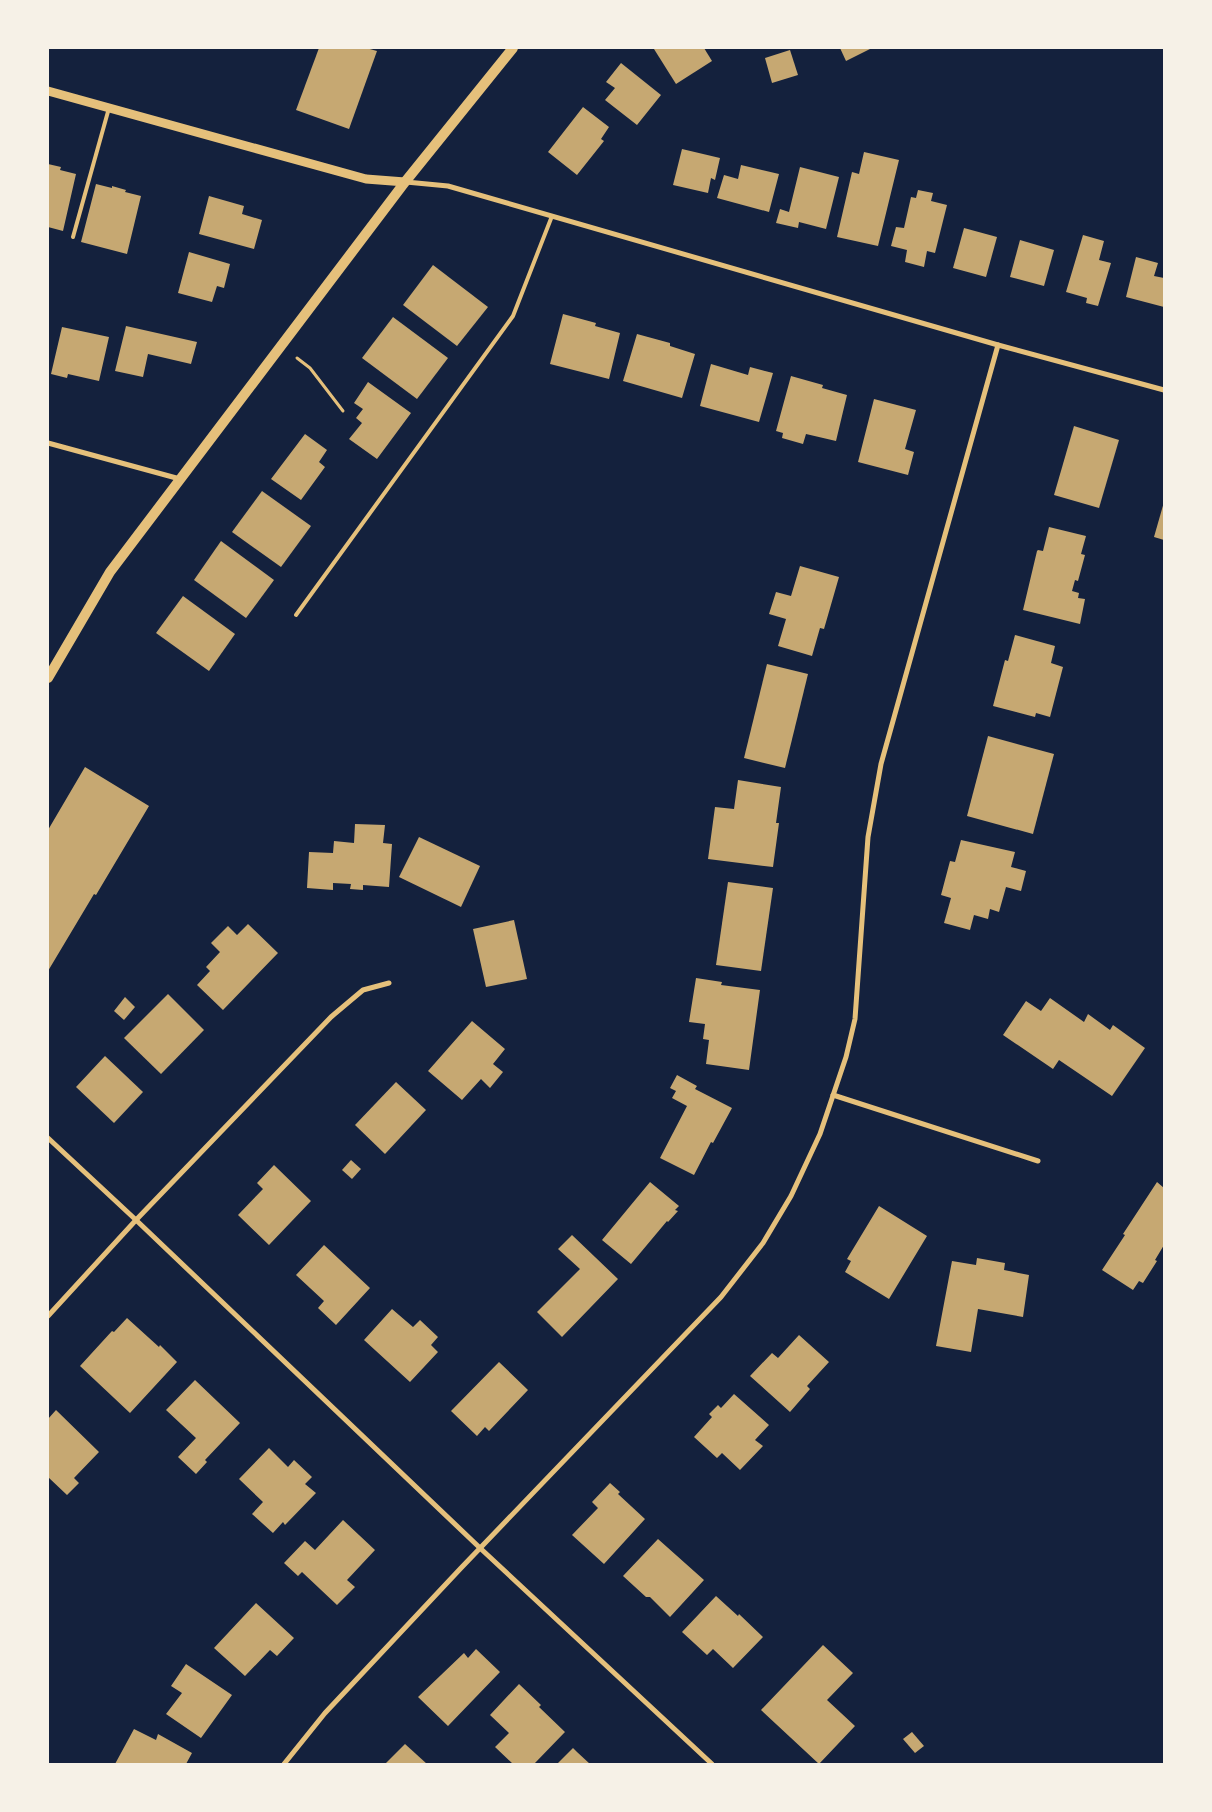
<svg xmlns="http://www.w3.org/2000/svg" width="1212" height="1812" font-family="Jost,sans-serif">
<rect width="100%" height="100%" fill="#14213d"/>
<g fill="#c6a872">
<polygon points="319,48 366,48 377,51 349,129 296,110"/>
<polygon points="657,48 704,48 712,61 676,84 654,49"/>
<polygon points="840,48 872,48 846,61"/>
<polygon points="790,50 798,75 772,83 765,58"/>
<polygon points="621,63 661,95 637,125 605,100 615,88 606,82"/>
<polygon points="583,107 609,127 601,139 604,141 577,175 548,152"/>
<polygon points="682,149 720,158 715,180 711,178 708,193 673,185"/>
<polygon points="864,152 899,160 878,246 837,237 852,172 859,174"/>
<polygon points="48,164 61,167 60,170 76,174 63,231 48,227"/>
<polygon points="741,165 779,174 769,212 717,198 724,175 738,179"/>
<polygon points="800,167 839,177 826,229 799,222 798,228 776,223 780,209 789,212"/>
<polygon points="96,184 112,188 112,186 126,190 125,192 141,196 127,254 81,242"/>
<polygon points="918,190 933,193 931,201 947,205 935,253 927,251 924,267 905,262 907,250 891,246 896,227 904,228 911,197 916,198"/>
<polygon points="209,196 244,206 242,214 262,220 254,249 199,234"/>
<polygon points="964,228 997,237 986,277 953,268"/>
<polygon points="1083,235 1104,241 1099,260 1111,263 1098,306 1086,303 1087,298 1066,292"/>
<polygon points="1020,240 1054,250 1044,286 1010,277"/>
<polygon points="189,252 230,264 224,288 217,286 212,302 178,293"/>
<polygon points="1136,257 1158,263 1154,276 1164,278 1164,307 1126,297"/>
<polygon points="433,265 488,307 457,346 403,305"/>
<polygon points="563,314 596,323 595,326 620,333 609,379 550,364"/>
<polygon points="393,317 448,358 417,399 362,358"/>
<polygon points="126,326 197,342 191,364 148,354 143,377 115,371"/>
<polygon points="62,327 109,337 99,381 68,374 67,378 51,374"/>
<polygon points="637,334 670,343 670,346 695,354 682,398 623,381"/>
<polygon points="711,364 748,375 750,367 773,373 759,422 700,406"/>
<polygon points="791,376 823,385 822,388 847,395 836,441 806,434 803,444 782,438 783,433 776,431"/>
<polygon points="368,382 411,413 377,459 349,439 362,423 356,418 363,409 354,403"/>
<polygon points="874,399 916,410 905,449 914,452 908,475 858,462"/>
<polygon points="1074,426 1119,440 1099,508 1054,495"/>
<polygon points="305,434 327,450 319,462 325,467 301,500 271,479"/>
<polygon points="262,491 311,526 281,567 232,532"/>
<polygon points="1164,502 1164,540 1154,537"/>
<polygon points="1049,527 1086,536 1081,554 1085,555 1078,581 1075,580 1072,591 1079,593 1078,598 1085,599 1080,624 1023,610 1037,551 1038,550 1043,551"/>
<polygon points="221,541 274,580 246,618 194,580"/>
<polygon points="800,566 839,577 824,629 820,628 812,656 778,646 786,619 769,614 776,592 791,596"/>
<polygon points="183,596 235,634 209,671 156,633"/>
<polygon points="1015,635 1055,646 1051,663 1063,667 1050,717 1036,713 1035,717 993,706 1005,660 1008,661"/>
<polygon points="767,664 808,674 785,768 744,758"/>
<polygon points="988,736 1054,754 1033,834 967,816"/>
<polygon points="85,767 149,806 96,895 94,894 48,971 48,830"/>
<polygon points="738,780 781,787 776,823 779,823 773,867 708,859 715,807 734,809"/>
<polygon points="355,824 385,825 383,843 392,844 389,887 363,885 363,890 350,889 351,884 333,883 333,890 307,888 309,852 333,853 334,841 354,843"/>
<polygon points="419,837 480,866 461,907 399,877"/>
<polygon points="961,840 1015,852 1011,867 1026,871 1021,891 1006,887 999,912 990,909 988,919 974,915 970,930 944,923 951,898 941,895 950,861 955,862"/>
<polygon points="728,882 773,888 761,971 716,965"/>
<polygon points="514,920 527,979 486,987 473,929"/>
<polygon points="248,924 278,953 223,1010 197,985 210,971 206,967 220,952 211,943 228,926 237,935"/>
<polygon points="696,978 722,982 721,985 760,990 749,1070 706,1064 709,1040 703,1039 705,1024 689,1022"/>
<polygon points="168,994 204,1030 161,1074 124,1038"/>
<polygon points="125,997 135,1007 124,1020 114,1011"/>
<polygon points="1050,998 1084,1022 1088,1014 1110,1030 1113,1025 1145,1048 1112,1096 1059,1060 1053,1069 1003,1035 1026,1001 1041,1011"/>
<polygon points="472,1021 505,1049 493,1064 503,1072 490,1088 481,1079 462,1100 428,1071"/>
<polygon points="105,1056 143,1092 114,1123 76,1087"/>
<polygon points="677,1075 697,1086 695,1089 732,1108 713,1143 711,1142 694,1175 660,1158 687,1106 672,1098 676,1091 670,1088"/>
<polygon points="396,1082 426,1110 385,1154 355,1125"/>
<polygon points="351,1160 361,1169 352,1179 342,1170"/>
<polygon points="274,1165 311,1201 269,1245 238,1215 263,1189 257,1183"/>
<polygon points="650,1182 679,1206 675,1210 678,1211 668,1222 667,1221 631,1264 602,1240"/>
<polygon points="1157,1182 1164,1188 1164,1245 1155,1260 1157,1261 1143,1283 1139,1281 1133,1290 1102,1270 1125,1235 1123,1234"/>
<polygon points="879,1206 927,1236 889,1299 845,1272 851,1261 847,1259"/>
<polygon points="572,1235 618,1279 562,1337 537,1312 580,1269 558,1249"/>
<polygon points="324,1245 370,1288 336,1325 318,1308 324,1301 296,1275"/>
<polygon points="977,1258 1005,1263 1004,1270 1029,1275 1023,1317 978,1309 971,1352 936,1346 952,1261 976,1265"/>
<polygon points="392,1309 413,1327 420,1320 438,1337 431,1345 438,1352 410,1382 364,1340"/>
<polygon points="127,1318 159,1347 160,1345 177,1362 130,1413 80,1366 112,1331 114,1332"/>
<polygon points="799,1335 829,1362 807,1386 810,1389 790,1412 750,1376 772,1353 778,1358"/>
<polygon points="499,1362 528,1390 489,1431 485,1427 477,1436 451,1411"/>
<polygon points="195,1380 240,1423 205,1460 207,1462 196,1474 178,1457 196,1438 166,1410"/>
<polygon points="734,1394 769,1425 755,1440 763,1446 740,1470 722,1453 717,1458 694,1437 712,1417 709,1414 718,1405 721,1408"/>
<polygon points="56,1410 99,1452 74,1478 79,1483 67,1495 48,1477 48,1461 49,1459 48,1457 48,1419"/>
<polygon points="269,1448 288,1467 294,1460 312,1477 305,1484 316,1493 285,1525 283,1522 273,1533 252,1514 263,1502 239,1479"/>
<polygon points="610,1483 620,1492 618,1494 645,1519 604,1564 572,1535 598,1508 592,1502"/>
<polygon points="343,1520 375,1550 347,1580 355,1587 337,1605 302,1572 298,1576 284,1563 305,1541 315,1550"/>
<polygon points="658,1539 704,1580 670,1617 650,1597 646,1597 623,1576"/>
<polygon points="716,1596 738,1616 739,1614 763,1637 733,1668 713,1649 707,1655 682,1632"/>
<polygon points="256,1603 294,1638 277,1656 270,1650 245,1676 214,1648"/>
<polygon points="823,1645 853,1673 827,1700 855,1726 819,1764 761,1710"/>
<polygon points="476,1649 500,1672 448,1726 418,1697 464,1653 468,1658"/>
<polygon points="186,1664 232,1695 201,1738 166,1714 182,1693 171,1686"/>
<polygon points="519,1684 541,1705 539,1707 565,1732 534,1764 513,1764 495,1747 509,1733 490,1715"/>
<polygon points="134,1729 156,1740 158,1734 192,1753 186,1764 115,1764"/>
<polygon points="912,1732 924,1746 915,1753 903,1739"/>
<polygon points="405,1744 427,1764 385,1764"/>
<polygon points="573,1748 577,1752 590,1764 557,1764"/>
</g>
<g fill="none" stroke-linecap="round" stroke-linejoin="round">
<polyline stroke="#e5c07b" stroke-width="3" points="297,358 310,368 343,411"/>
<g stroke="#e5c07b" stroke-width="4">
<polyline points="73,237 109,108"/>
<polyline points="296,615 513,316 552,216"/>
</g>
<g stroke="#e5c07b" stroke-width="5">
<polyline points="406,182 448,186 998,345 1164,390"/>
<polyline points="48,443 180,479"/>
<polyline points="833,1095 1038,1161"/>
<polyline points="48,1138 136,1220 480,1548 712,1764"/>
<polyline points="48,1316 136,1220 331,1017 363,990 389,983"/>
<polyline points="284,1764 325,1713 461,1568 721,1297 763,1243 791,1196 820,1134 846,1057 855,1019 868,837 881,764 998,345"/>
</g>
<polyline stroke="#e5c07b" stroke-width="9" points="48,91 366,179 405,182"/>
<polyline stroke="#e5c07b" stroke-width="10" points="48,678 110,572 405,182 513,48"/>
</g>
<rect width="1212" height="1812" fill="none" stroke="#f6f1e7" stroke-width="98"/>
</svg>
